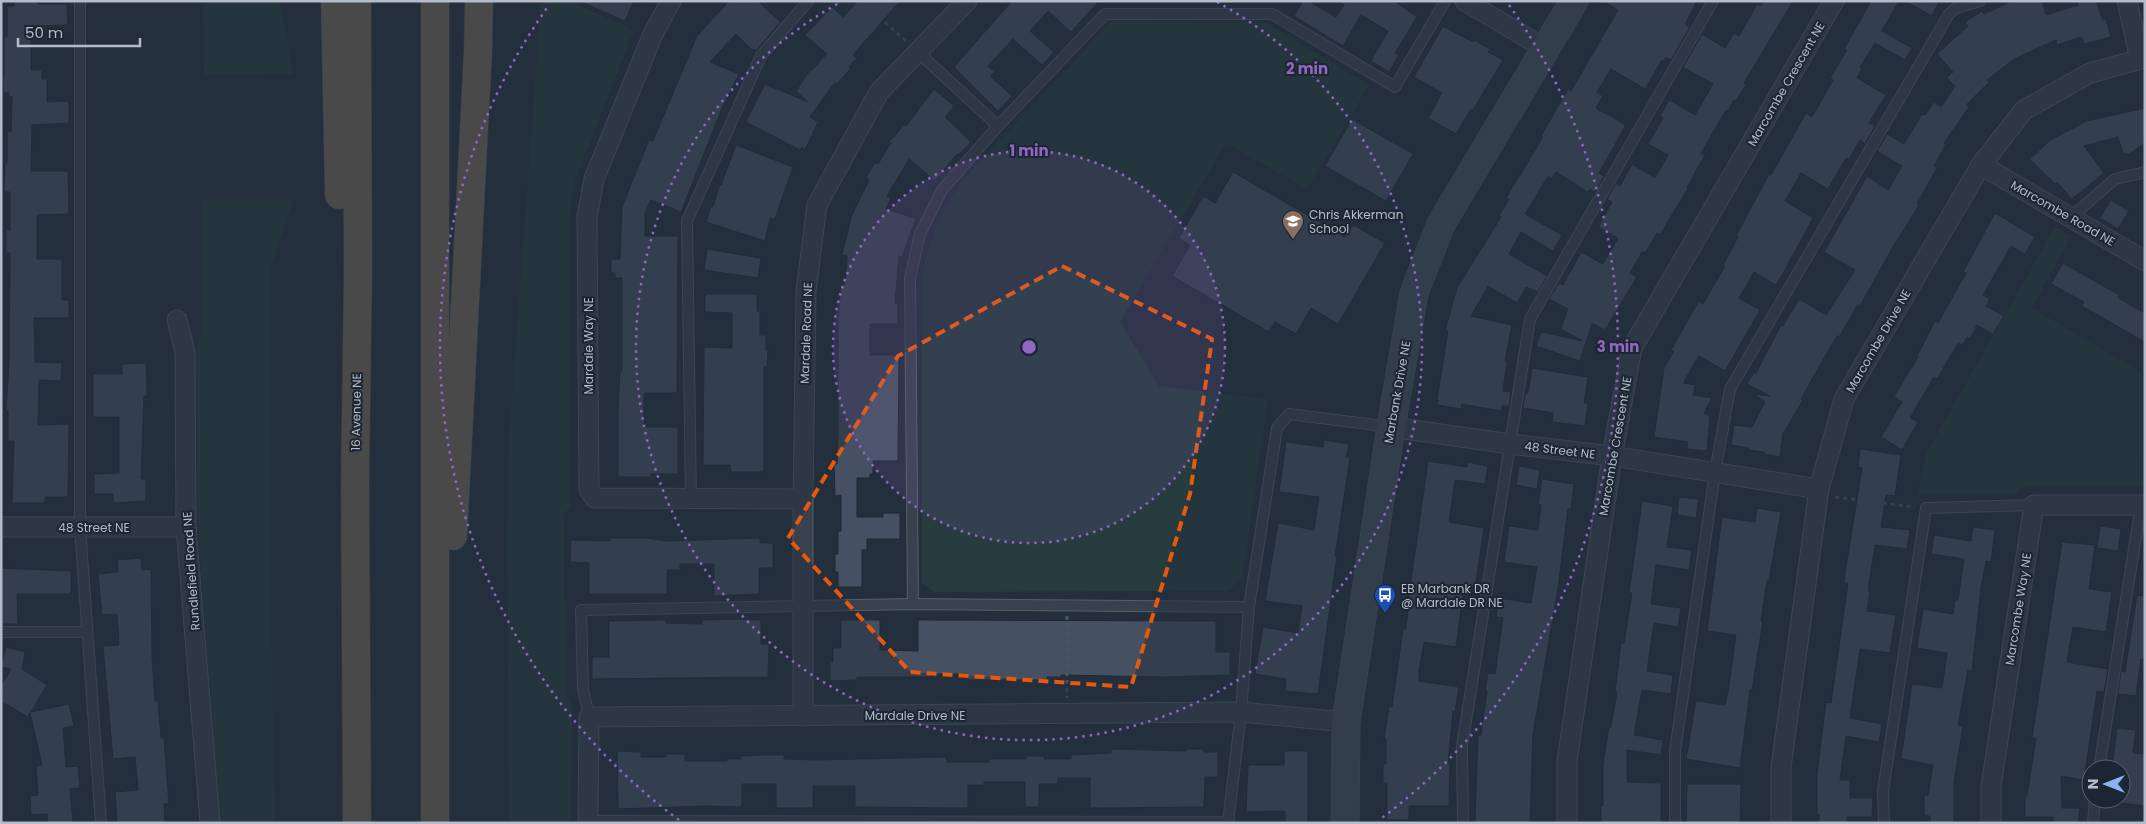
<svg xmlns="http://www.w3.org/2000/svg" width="2146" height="824" font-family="Poppins,sans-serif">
<rect width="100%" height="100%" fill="#242f3e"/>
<g fill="#263c3f">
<polygon points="203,1 280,1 293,74 204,75"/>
<polygon points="541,1 575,1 575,4 634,30 575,181 570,212 570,507 564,513 564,601 567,609 567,697 572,707 571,823 509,823 507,533 509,439"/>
<path d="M1112 21 1265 22 1369 85 1307 189 1226 143 1120 322 1159 386 1268 399 1242 578 1228 591 934 592 922 583V272C931 237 941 214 960 183Z"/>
<polygon points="201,200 293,200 270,269 270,583 275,823 220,823 197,512 196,347 201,335 203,314"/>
<polygon points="2055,227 2071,236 2032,308 2142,373 2143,486 2027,486 2020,488 2017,494 1917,494 1927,452"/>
</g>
<g fill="#455162" stroke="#1f2835">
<polygon points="14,1 38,1 38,4 67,4 68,25 32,26 31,34 31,70 42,70 42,79 47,79 47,102 69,101 69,123 32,125 31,171 68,171 69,214 37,215 37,259 62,259 62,300 69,300 69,318 34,318 35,362 62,363 61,381 39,380 38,425 69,424 68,497 45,497 45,503 12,503 14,441 8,441 8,410 6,410 9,363 10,253 6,253 6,230 10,230 10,192 4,192 5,163 7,163 7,131 11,132 12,97 9,97 9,93 3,93 3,78 4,78 4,37 7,37 7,6 14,6"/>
<polygon points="579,1 634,1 625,21"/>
<polygon points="729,1 758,1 780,22 757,50 752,50 736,34 710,62 739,74 722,108 681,212 651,200 645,213 645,236 678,236 677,393 644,393 644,427 678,427 678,474 651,474 651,477 618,477 618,408 620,371 622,371 622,278 615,278 615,273 611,273 611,259 620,259 622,207 649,140 653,141 697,36"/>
<polygon points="858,1 900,1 853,55 857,58 849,67 851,68 837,84 835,82 810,117 818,122 805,150 802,147 800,150 746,122 765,84 808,102 796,91 810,70 811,71 827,54 805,35 832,7 843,17"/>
<polygon points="1012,1 1099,1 1071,32 1048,11 1030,31 1054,52 1042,65 1013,39 988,66 995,72 990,76 1012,96 998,111 954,67"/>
<polygon points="1303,1 1309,1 1336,17 1344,5 1337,1 1394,1 1417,17 1395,53 1399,55 1389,72 1371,61 1388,31 1361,15 1343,46 1294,16"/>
<polygon points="1603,1 1697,1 1685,24 1690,27 1671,60 1666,57 1664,61 1662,60 1645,89 1611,69 1597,92 1603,96 1596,108 1626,125 1599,173 1604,176 1595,192 1590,189 1588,192 1556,172 1552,179 1548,176 1525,214 1562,235 1553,251 1521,232 1509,254 1547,276 1538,292 1526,287 1517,303 1488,286 1471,316 1512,325 1505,361 1507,361 1503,391 1511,392 1509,407 1502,405 1501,411 1462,404 1461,409 1437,405 1438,400 1437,400 1448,331 1445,331 1457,288 1501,217 1499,216 1509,199 1506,198 1543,137 1541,136 1568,89 1571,91 1618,10"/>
<polygon points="1764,1 1793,1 1744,83 1746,84 1736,101 1734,100 1728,111 1726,110 1701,153 1705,155 1687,187 1688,188 1660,235 1657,233 1645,253 1642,252 1630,273 1637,277 1605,330 1592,323 1580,361 1536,346 1541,332 1583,341 1561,329 1568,309 1549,299 1559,283 1563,285 1581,252 1603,264 1618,238 1598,227 1612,202 1607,199 1616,183 1620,186 1632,164 1655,178 1668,155 1648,144 1663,118 1660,116 1669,100 1695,115 1713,84 1683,67 1702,34 1725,48 1734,33 1739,36 1757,4 1761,6"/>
<polygon points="1871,1 1899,1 1882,31 1912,48 1905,60 1875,43 1860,67 1862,68 1857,78 1886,95 1869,123 1875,126 1865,144 1860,140 1849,159 1846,158 1828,189 1801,173 1785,201 1813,218 1786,268 1776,285 1754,272 1739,298 1760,310 1725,371 1699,356 1683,383 1695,385 1693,395 1712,398 1704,413 1710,416 1707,451 1687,449 1688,442 1654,437 1664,368 1674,351 1671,350 1698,302 1703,304 1725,266 1723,265 1738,237 1736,236 1769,174 1771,175 1806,113 1812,117 1833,80 1830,78 1847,50 1844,49"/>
<polygon points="1905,1 1939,1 1932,16"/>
<polygon points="2012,1 2042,1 2046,15 2078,5 2077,1 2096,1 2103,20 2106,19 2111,37 2084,44 2082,37 2057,45 2056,40 2014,59 1987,80 1989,82 1966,105 1969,107 1944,143 1946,144 1934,166 1937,168 1917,204 1919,205 1893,247 1860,306 1858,304 1839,337 1837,336 1816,372 1801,399 1803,400 1783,434 1780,457 1764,454 1764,452 1748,450 1749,448 1731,445 1734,425 1752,427 1765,402 1754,394 1770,396 1747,384 1754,372 1756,373 1781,325 1783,326 1799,299 1826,315 1855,270 1824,252 1867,176 1888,190 1902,166 1877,151 1887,134 1904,144 1922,114 1925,115 1934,102 1941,107 1955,86 1947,78 1953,72 1937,54 1968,26 1965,22 1982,11 1984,14"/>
<polygon points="1443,26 1473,42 1474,40 1490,49 1488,52 1503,60 1473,110 1471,109 1456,134 1428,118 1442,93 1414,77"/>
<polygon points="934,89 954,106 945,117 971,142 958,155 957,154 935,181 909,159 887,196 891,198 886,209 916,219 902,257 899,256 895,304 898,304 898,324 870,324 870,355 899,355 898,461 873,461 873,474 870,474 870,478 857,478 857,517 883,517 883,513 900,513 900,539 867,539 867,550 862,550 862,587 838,587 838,572 835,572 835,554 838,554 838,531 841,531 841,495 835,496 834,464 837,464 838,433 838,318 841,285 845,285 847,256 842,255 852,215 869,180 866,178 875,162 878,164 891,143 889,142 904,125 906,126"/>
<polygon points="2145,108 2145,143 2129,154 2123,154 2118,137 2084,146 2104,173 2072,199 2057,182 2055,184 2030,159 2050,140 2087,121"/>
<polygon points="1352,119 1413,154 1386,201 1325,166"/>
<polygon points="736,145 793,167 775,219 770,218 765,241 706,222 711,206 713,206 720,184 721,185"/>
<polygon points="1233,172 1345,237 1353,225 1385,243 1338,324 1311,308 1296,334 1275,322 1269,332 1172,276 1190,245 1179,238 1203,196 1215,203"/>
<polygon points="2111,200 2129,211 2118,229 2100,218"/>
<polygon points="1995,213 2035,237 2025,254 2011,246 1983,295 1990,299 1986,306 2004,316 1993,334 1977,325 1970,339 1967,337 1962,345 1958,343 1937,379 1934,377 1910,418 1918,422 1902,450 1881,437 1902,402 1894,397 1918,357 1917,356 1935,321 1938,323 1966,273 1963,272"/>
<polygon points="707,249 761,258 758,278 704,270"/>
<polygon points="2063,263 2119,295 2118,298 2145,313 2145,342 2082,306 2084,302 2051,284"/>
<polygon points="705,294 757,294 757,311 760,311 760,335 766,335 766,350 768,350 767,367 764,367 764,472 731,472 730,465 703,465 704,347 732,348 732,313 705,312"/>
<polygon points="146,363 147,396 144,396 141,479 146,479 146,501 113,503 113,494 94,494 94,474 119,473 119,417 93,417 93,374 122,374 122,364"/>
<polygon points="1532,368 1588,377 1584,403 1588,403 1585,426 1552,422 1553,413 1523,408 1525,394 1527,394 1529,388"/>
<polygon points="1324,440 1349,444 1346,457 1350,458 1335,556 1337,556 1318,694 1285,691 1286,679 1255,674 1263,627 1298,633 1302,606 1265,601 1278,523 1314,530 1319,497 1279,492 1286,442 1323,447"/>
<polygon points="1860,449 1901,455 1895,496 1886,495 1881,527 1910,530 1907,549 1875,545 1868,591 1870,591 1867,611 1896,615 1893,633 1890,653 1860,649 1850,718 1882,724 1879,742 1846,736 1840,780 1850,780 1850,798 1873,798 1872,817 1847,817 1847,823 1819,823 1819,815 1817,815 1817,774 1826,702 1831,703 1848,583 1844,582 1846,567 1862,468 1858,467"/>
<polygon points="1428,461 1467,467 1467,462 1488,466 1485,484 1455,480 1449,522 1484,528 1475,588 1464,586 1456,647 1424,642 1419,671 1419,681 1459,687 1455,712 1453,711 1448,764 1450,764 1449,806 1409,806 1409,820 1387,820 1387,783 1383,783 1383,764 1386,764 1386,739 1384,739 1389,706 1392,707 1403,629 1406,629 1411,581"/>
<polygon points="1519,466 1540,470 1537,489 1516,485"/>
<polygon points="1542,479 1574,484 1571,509 1568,509 1558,588 1533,734 1530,823 1475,823 1478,735 1481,735 1487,691 1485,691 1488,673 1495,674 1503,618 1496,617 1499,598 1531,603 1537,567 1504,562 1509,526 1538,530 1541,505 1538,504"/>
<polygon points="1679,497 1699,499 1696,518 1677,515"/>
<polygon points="1642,501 1673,506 1667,547 1692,550 1689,570 1656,565 1651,604 1681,608 1678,627 1654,623 1647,671 1673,675 1671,694 1642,690 1634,735 1663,740 1661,755 1627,750 1627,782 1661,783 1661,823 1601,823 1601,806 1603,806 1603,764 1609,727 1611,727 1617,692 1615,692 1621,643 1624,643 1632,593 1629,593"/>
<polygon points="1757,508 1781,512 1769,580 1767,580 1761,621 1763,621 1752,690 1750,690 1740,768 1686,759 1696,701 1725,705 1728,692 1736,635 1707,631 1722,517 1755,522"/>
<polygon points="2100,526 2121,529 2118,551 2097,548"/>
<polygon points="1973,527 1995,530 1991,562 1986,561 1981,587 1972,671 1968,670 1958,725 1963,726 1954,782 1954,823 1930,823 1930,816 1924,816 1924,795 1928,795 1933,765 1901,759 1912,684 1942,688 1947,653 1917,648 1923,609 1953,614 1955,600 1958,600 1964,559 1931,554 1934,535 1971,541"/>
<polygon points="610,538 645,538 666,541 760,538 760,543 773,543 773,568 759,568 759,594 714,596 714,564 680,564 680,570 667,570 667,594 589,594 589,563 570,562 571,540 610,541"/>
<polygon points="2062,542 2095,545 2089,589 2112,592 2106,632 2073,627 2067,662 2108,669 2104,692 2097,691 2084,780 2061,776 2062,808 2080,808 2078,823 2053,823 2053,817 2025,817 2025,796 2027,796 2036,738 2032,738"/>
<polygon points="141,558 142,570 151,569 152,657 155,701 158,701 161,738 164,738 169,804 164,804 165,823 117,823 115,792 138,790 135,757 113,759 103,646 119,645 117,614 102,615 98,574 118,572 117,560"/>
<polygon points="1,568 71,571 71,594 17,594 18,624 1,624"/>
<polygon points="2137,595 2145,596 2145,660 2141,659 2136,696 2118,694 2121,671 2125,672"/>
<polygon points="739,619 761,620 761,644 769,644 768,677 592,679 592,657 609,657 609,621 666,620 666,623 702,624 702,620"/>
<polygon points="841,620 880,620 880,650 918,651 918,620 1216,621 1216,652 1230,652 1230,675 1164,677 1061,675 1061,677 1047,677 1047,680 967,680 967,674 931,674 931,677 857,677 857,680 830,681 830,662 833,662 833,648 841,648"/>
<polygon points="6,647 25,652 22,669 47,685 31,712 69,704 74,726 63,728 66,767 78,766 80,788 70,789 73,823 48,823 47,814 31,815 30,796 38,795 36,766 42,765 30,713 28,717 1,701 1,686 11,669 1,667"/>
<polygon points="2117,728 2136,730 2133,753 2145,754 2145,806 2121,803 2121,769 2112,769"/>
<polygon points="1111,749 1186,751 1186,749 1204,749 1204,752 1218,752 1218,777 1205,777 1204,807 1090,808 1090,778 1058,778 1058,784 1039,784 1039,807 1025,807 1025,782 984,782 984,785 968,785 968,808 855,807 855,786 813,786 813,808 776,808 776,784 742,784 742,807 705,806 618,809 617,751 641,752 641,757 666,757 666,754 685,754 685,761 727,761 727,759 741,759 741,756 764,755 784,755 784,759 816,760 946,757 947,762 989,762 989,759 1026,759 1026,756 1044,756 1044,759 1071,759 1071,755 1111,753"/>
<polygon points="1284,751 1308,751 1308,822 1285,822 1285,811 1246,812 1248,765 1284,765"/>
<polygon points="1687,784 1741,784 1740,823 1686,823"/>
</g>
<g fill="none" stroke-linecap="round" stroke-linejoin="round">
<g stroke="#565f6c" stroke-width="12">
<g id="lane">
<polyline points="80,1 80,527 101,823"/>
<polyline points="919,53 998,126"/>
<polyline points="2071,217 2115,179 2145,172"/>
<polyline points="691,499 687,221 761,56 808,1"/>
<polyline points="913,604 910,278 920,234 942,190 998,126 1105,14 1272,14 1395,87 1445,1"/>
<polyline points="1,632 86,632"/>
<polyline points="589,717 583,689 581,610 913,604 1249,607"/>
<polyline points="2099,769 2141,505"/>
<polyline points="588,821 1228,822"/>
<polyline points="1228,823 1241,712 1249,607 1277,428 1289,414 1391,427"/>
<polyline points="1463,823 1462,746 1530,319 1713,1"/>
<polyline points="1675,823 1675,751 1715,472 1730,389 1949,14 1956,8 1980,1"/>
<polyline points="1884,823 1883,791 1926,508 2034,505"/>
<polyline points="2093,823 2095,799"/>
</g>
</g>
<g stroke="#565f6c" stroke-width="21">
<g id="street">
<polyline points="671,1 653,34 594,179 587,217 589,490 595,498 803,499"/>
<polyline points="1465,1 1546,49"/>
<polyline points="2127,1 2140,59"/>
<polyline points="1981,165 2145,261"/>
<polyline points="177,320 185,352 186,527 210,823"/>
<polyline points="1391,427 1510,444 1612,456 1819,489"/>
<polyline points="1,527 186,527"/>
<polyline points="803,716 803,499 806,291 817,205 879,92 967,1"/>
<polyline points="588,823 589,717 1241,712 1346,722"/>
<polyline points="1567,823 1567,761 1612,456 1632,348 1834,1"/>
<polyline points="1781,823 1781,767 1819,489 1844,399 1981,165 2024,110 2090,73 2145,58"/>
<polyline points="1991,823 1991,786 2034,505 2145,505"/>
</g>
</g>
<g stroke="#565f6c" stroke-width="29">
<polyline id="secondary" points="1345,823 1346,722 1391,427 1414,293 1441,224 1574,1"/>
</g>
<g stroke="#434c59" stroke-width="29">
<g id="highway">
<polyline points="335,1 339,195"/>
<polyline points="357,1 358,274 355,480 357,823"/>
<polyline points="453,536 478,51 479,1"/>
<polyline points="435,823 435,1"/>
</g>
</g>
<g stroke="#44595c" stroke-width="3" stroke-dasharray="4 4" stroke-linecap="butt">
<polyline points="861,1 906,41"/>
<polyline points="1835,497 1915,507"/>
<polyline points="1067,616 1067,698"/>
</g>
<use href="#lane" stroke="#38414e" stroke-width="10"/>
<use href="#street" stroke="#38414e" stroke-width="19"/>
<use href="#secondary" stroke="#465061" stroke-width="28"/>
<use href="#highway" stroke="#746855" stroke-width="28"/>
</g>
<path d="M0 0H2146V824H0ZM1062 266 1212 339 1190 494 1131 687 910 672 788 538 898 356Z" fill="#242f3e" fill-opacity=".55" fill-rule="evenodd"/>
<path fill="none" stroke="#e8590c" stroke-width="4" stroke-dasharray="10 6" stroke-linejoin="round" d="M1062 266 1212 339 1190 494 1131 687 910 672 788 538 898 356Z"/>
<circle cx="1029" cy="347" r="196" fill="#9266c3" fill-opacity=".12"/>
<g fill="none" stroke="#9266c3" stroke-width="2.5" stroke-dasharray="2.5 5">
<circle cx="1029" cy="347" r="196"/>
<path d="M1217 2A393 393 0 1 1 841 2"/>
<path d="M679 820A589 589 0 0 1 549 5M1509 5A589 589 0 0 1 1379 820"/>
</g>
<defs>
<g id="school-pin" transform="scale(1.125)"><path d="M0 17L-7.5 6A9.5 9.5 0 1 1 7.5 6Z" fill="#8d6e63" stroke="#1d2633"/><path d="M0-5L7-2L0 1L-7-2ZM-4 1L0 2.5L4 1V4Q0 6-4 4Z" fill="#fff"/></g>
<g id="bus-pin" transform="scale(1.125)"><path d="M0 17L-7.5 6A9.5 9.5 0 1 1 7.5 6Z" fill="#1a4fb4" stroke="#1d2633"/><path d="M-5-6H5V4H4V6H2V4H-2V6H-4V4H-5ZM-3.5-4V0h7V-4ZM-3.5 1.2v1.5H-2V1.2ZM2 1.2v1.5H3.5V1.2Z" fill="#fff"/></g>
</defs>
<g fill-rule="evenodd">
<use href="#school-pin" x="1293" y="221"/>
<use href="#bus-pin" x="1385" y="595"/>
</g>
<g text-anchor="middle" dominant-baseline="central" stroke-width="4" stroke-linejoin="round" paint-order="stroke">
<g font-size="12" fill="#b4bcc9" stroke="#1d2633">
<text transform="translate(1786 84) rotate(-60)">Marcombe Crescent NE</text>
<text transform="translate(2063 213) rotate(30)">Marcombe Road NE</text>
<text transform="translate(806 333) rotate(-88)">Mardale Road NE</text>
<text transform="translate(1878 341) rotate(-60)">Marcombe Drive NE</text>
<text transform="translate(588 346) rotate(-90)">Mardale Way NE</text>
<text transform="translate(1397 392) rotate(-80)">Marbank Drive NE</text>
<text transform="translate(356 412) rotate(-89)">16 Avenue NE</text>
<text transform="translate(1615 446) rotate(-80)">Marcombe Crescent NE</text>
<text transform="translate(1560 450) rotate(7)">48 Street NE</text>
<text x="94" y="527">48 Street NE</text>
<text transform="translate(191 571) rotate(-94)">Rundlefield Road NE</text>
<text transform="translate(2018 609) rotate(-81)">Marcombe Way NE</text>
<text x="915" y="715">Mardale Drive NE</text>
</g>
<g font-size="12" fill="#b4bcc9" stroke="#1d2633" text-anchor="start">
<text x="1309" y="214">Chris Akkerman<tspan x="1309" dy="14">School</tspan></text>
<text x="1401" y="588">EB Marbank DR<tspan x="1401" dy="14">@ Mardale DR NE</tspan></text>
</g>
</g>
<circle cx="1029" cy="347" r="8" fill="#9266c3" stroke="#1d2633" stroke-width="2.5"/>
<g font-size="15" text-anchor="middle" font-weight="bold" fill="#9266c3" stroke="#1d2633" stroke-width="4" stroke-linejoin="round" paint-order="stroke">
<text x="1307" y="74">2 min</text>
<text x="1029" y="156">1 min</text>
<text x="1618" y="352">3 min</text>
</g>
<rect width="2146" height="824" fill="none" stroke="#b4bcc9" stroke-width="5"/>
<g transform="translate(2106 784) rotate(270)"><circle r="24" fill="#1d2633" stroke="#59626f"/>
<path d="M0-4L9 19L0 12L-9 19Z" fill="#8ab4f8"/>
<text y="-8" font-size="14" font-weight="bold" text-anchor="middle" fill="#b4bcc9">N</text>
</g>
<path d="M18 38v8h122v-8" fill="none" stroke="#b4bcc9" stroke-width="2.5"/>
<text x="25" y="38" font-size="15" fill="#b4bcc9" stroke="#1d2633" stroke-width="4" paint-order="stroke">50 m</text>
</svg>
